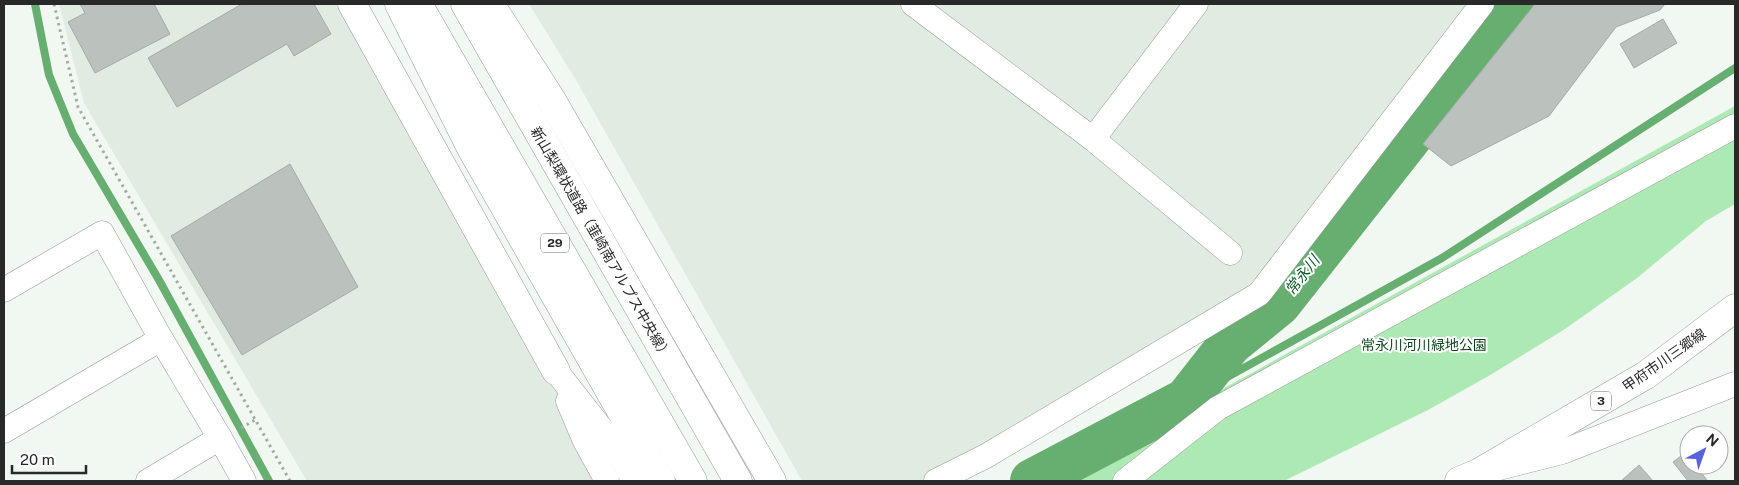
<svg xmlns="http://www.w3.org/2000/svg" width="1739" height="485" font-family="'Public Sans','Noto Sans JP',sans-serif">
<rect width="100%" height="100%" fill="#f1f7f1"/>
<g fill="#e0ece1">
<polygon points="59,4 352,4 607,481 307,481 84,103"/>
<polygon points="529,4 1475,4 1255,284 932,481 802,481 576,80"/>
</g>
<polygon fill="#ade9b4" points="1735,106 1735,204 1706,221 1637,278 1565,329 1492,374 1428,410 1284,481 1056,481"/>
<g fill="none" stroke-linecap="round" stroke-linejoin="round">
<g stroke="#66af71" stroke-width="8">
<polyline points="35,4 49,75 73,134 159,280 269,481"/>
<polyline points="1186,400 1442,258 1735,68"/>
</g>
<polyline stroke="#66af71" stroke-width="44" points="1032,481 1186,400 1230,344 1279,304 1515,4"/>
</g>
<g fill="#bbc1bc" stroke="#a5aba6">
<polygon points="80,4 154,4 170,34 95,73 68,22 85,13"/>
<polygon points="242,4 314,4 331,34 294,56 287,44 177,107 148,58"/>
<polygon points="1535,4 1665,4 1660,10 1616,27 1549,116 1451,166 1423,144"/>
<polygon points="1663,19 1677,43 1634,68 1620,44"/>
<polygon points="290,164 358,287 242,355 171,236"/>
<polygon points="1685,453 1689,457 1689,465 1695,465 1707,480 1706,481 1688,481 1673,462"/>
<polygon points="1639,465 1653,481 1621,481"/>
</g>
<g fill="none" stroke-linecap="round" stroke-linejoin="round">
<g stroke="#969b96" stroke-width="25">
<g id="street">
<polyline points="913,4 1093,139 1230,253"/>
<polyline points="1093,139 1196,4"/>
<polyline points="4,290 102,233 161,339 220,438"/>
<polyline points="556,371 614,445 634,481"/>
<polyline points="568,401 585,441 607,481"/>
<polyline points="4,431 161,339"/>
<polyline points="1495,469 1562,452 1735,384"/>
<polyline points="148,481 220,438 244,481"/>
<polyline points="936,481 986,456 1259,294 1482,4"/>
<polyline points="1125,481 1218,408 1735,126"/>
</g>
</g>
<g stroke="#969b96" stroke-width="29">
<polyline id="secondary" points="352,4 556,371"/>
</g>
<g stroke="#969b96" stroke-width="29">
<polyline id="primary" points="1459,481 1478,473 1646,375 1735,308"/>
</g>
<g stroke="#969b96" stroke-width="29">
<g id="highway">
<polyline points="399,4 471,148 661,481"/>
<polyline points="418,4 693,481"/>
<polyline points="465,4 738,481"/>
<polyline points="490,4 550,97 772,481"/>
</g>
</g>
<g stroke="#a5aaa5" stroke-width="3" stroke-dasharray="2.5 4" stroke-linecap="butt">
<polyline points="54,4 78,107 290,481"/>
<polyline points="241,428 255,420"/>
</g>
<use href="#street" stroke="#fff" stroke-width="24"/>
<use href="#secondary" stroke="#fff" stroke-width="28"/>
<use href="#primary" stroke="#fff" stroke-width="28"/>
<use href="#highway" stroke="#fff" stroke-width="28"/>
</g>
<g text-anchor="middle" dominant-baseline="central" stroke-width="4" stroke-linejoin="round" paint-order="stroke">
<g fill="#fff" stroke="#686a68" stroke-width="1">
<rect x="541" y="233.5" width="28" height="19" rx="4"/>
<rect x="1591" y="391.5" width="20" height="19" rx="4"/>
</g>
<g font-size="12" font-weight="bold" fill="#272a28">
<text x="555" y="243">29</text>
<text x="1601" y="401">3</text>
</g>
<g font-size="14" fill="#272a28" stroke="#fff">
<text transform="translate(601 243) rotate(60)">新山梨環状道路（韮崎南アルプス中央線）</text>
<text transform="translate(1664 360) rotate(-35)">甲府市川三郷線</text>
</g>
<g font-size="14" fill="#10461d" stroke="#fff">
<text x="1424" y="345">常永川河川緑地公園</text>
</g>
<g font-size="15" font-style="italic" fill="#055c21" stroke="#fff">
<text transform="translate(1302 275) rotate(-52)">常永川</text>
</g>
</g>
<rect width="1739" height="485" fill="none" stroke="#272a28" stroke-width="10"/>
<g transform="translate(1704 450) rotate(41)"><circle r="24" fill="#ffffff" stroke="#a9aaa9"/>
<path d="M0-4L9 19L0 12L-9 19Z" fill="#5963da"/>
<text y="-8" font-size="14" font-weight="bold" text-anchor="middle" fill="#272a28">N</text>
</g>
<path d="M12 465v8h74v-8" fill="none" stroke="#272a28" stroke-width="2.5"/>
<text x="20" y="465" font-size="15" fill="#272a28" stroke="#ffffff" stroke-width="4" paint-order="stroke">20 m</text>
</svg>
